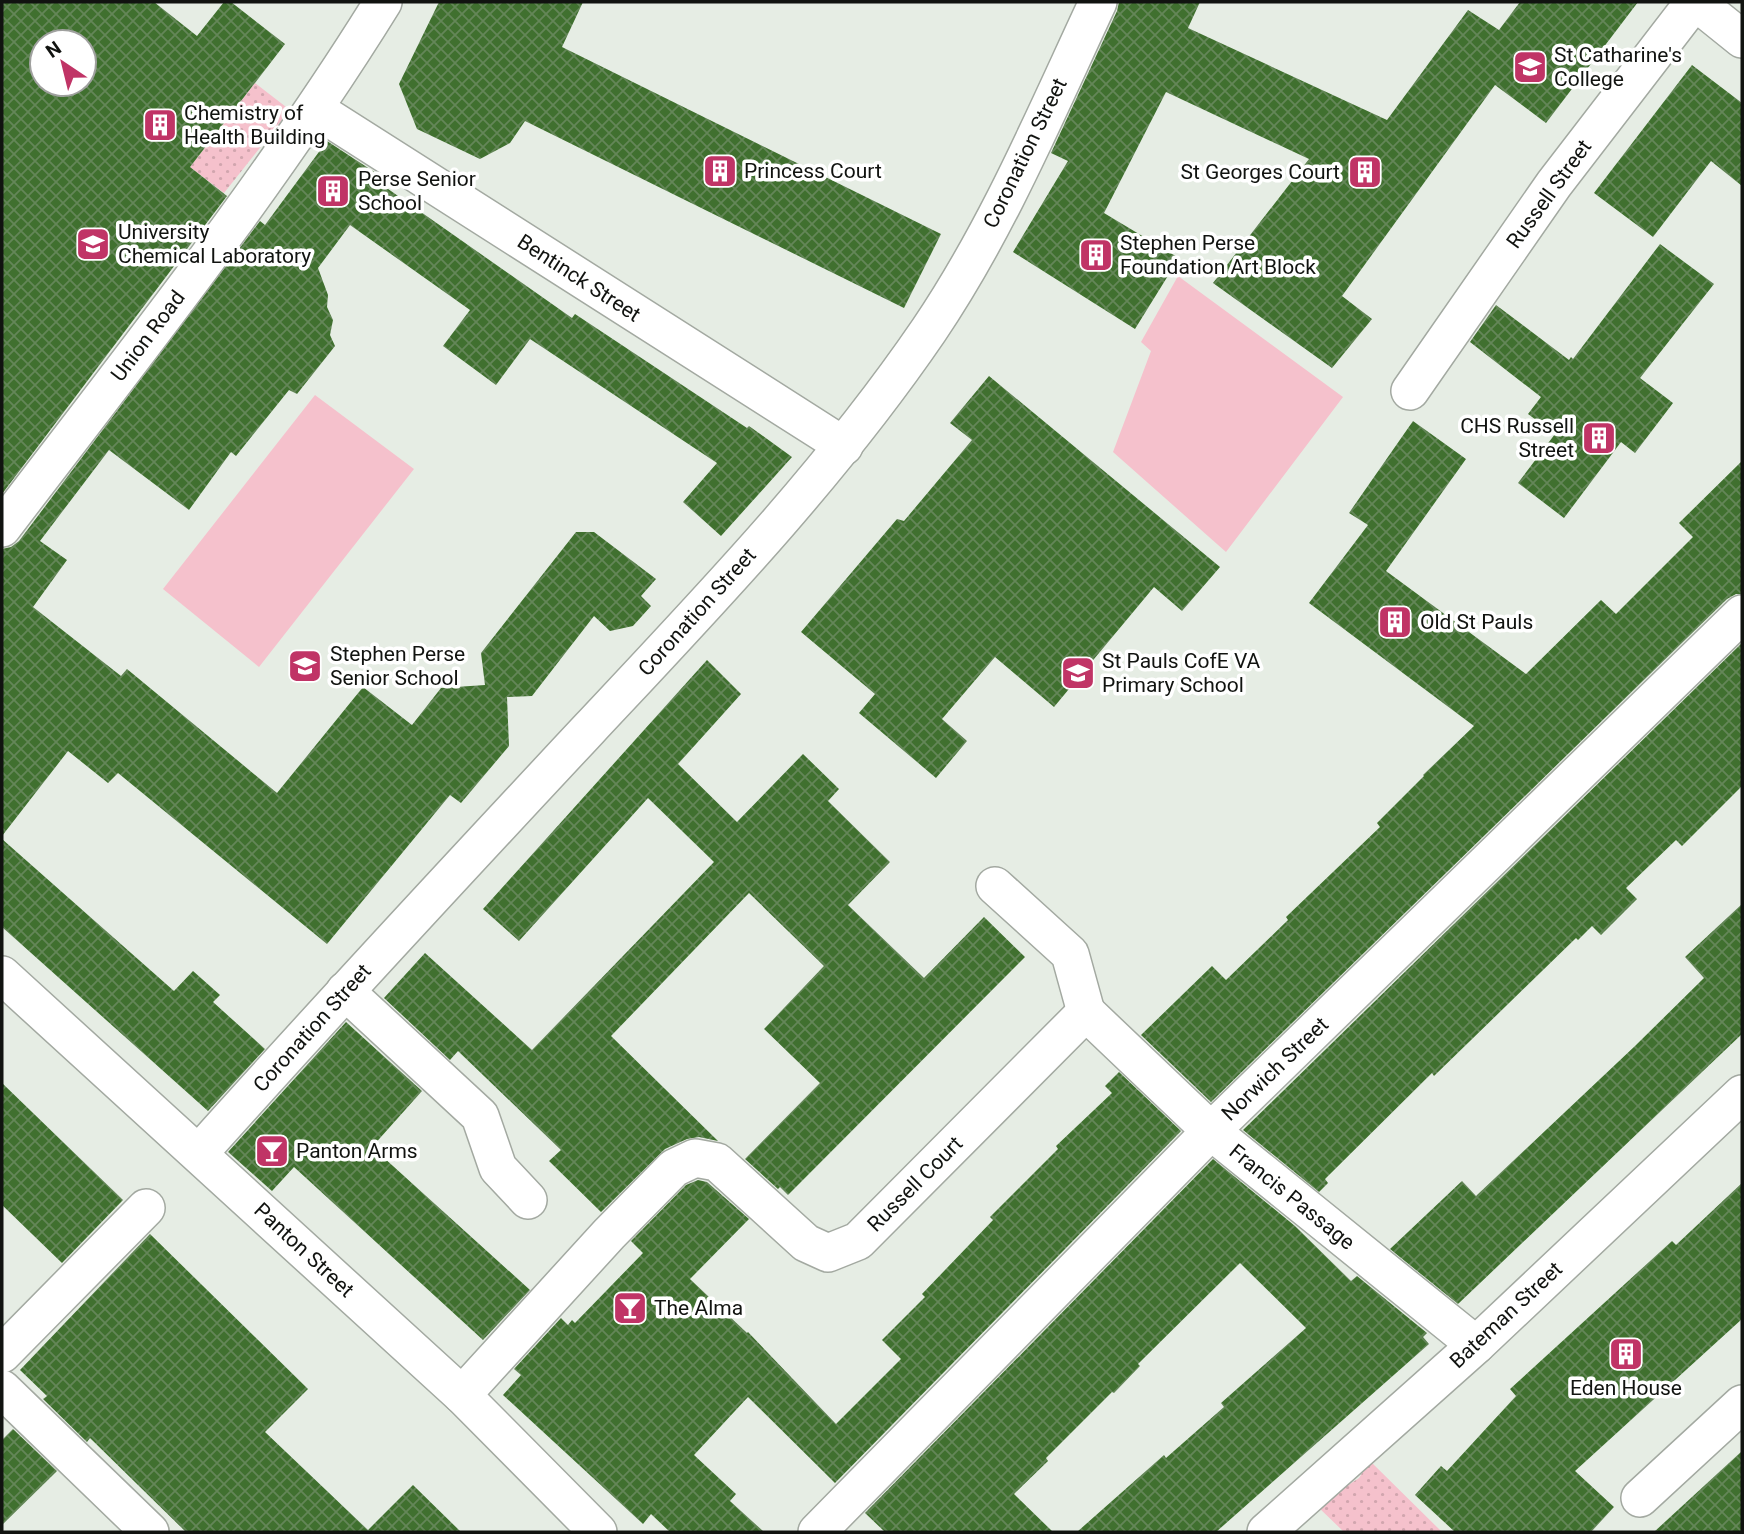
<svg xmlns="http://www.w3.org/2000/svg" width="1744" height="1534" font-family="Roboto,sans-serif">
<defs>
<pattern id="garden-dots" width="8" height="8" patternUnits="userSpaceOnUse" patternTransform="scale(1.75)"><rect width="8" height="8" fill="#f5c1cc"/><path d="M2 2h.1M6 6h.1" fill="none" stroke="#d1a5ae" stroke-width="1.8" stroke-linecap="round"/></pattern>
<pattern id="building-cross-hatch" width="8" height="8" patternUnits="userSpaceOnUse" patternTransform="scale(1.75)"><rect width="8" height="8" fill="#40702f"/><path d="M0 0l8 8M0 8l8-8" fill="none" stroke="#648658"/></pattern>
</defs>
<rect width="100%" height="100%" fill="#e6ede4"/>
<g fill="url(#garden-dots)">
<polygon points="255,83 290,110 224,193 190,167"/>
<polygon points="1370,1461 1442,1532 1344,1532 1317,1506 1359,1478"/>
</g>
<g fill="#f5c1cc">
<polygon points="1178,276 1343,397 1226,552 1113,452 1151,351 1141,342"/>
<polygon points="315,395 414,469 259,667 163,589"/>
</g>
<g fill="url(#building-cross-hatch)" fill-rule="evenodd">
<path d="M2 2H154L197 36 224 2H231L285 44 190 167 227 196 2 494ZM42 42H84V84H42Z"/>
<polygon points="439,2 583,2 562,47 941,234 904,308 525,121 510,143 480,159 417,129 399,84"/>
<polygon points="1119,2 1200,2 1188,28 1387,120 1468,10 1499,30 1520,2 1638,2 1546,123 1495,85 1342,296 1372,319 1332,368 1213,283 1309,159 1166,92 1104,213 1179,258 1135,329 1013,252 1068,161 1051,153 1117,11"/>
<polygon points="1692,65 1742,103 1742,186 1711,161 1653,237 1594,193"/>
<polygon points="327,141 385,179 381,184 572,318 575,314 747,428 749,426 792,457 721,536 683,502 717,463 530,339 496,385 443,346 470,310 350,225 318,268 328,295 327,307 333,320 330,335 335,346 297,394 289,390 236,456 231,452 189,510 109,450 40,541 67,560 33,607 121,676 127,669 277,793 363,687 412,725 441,688 485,685 481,653 576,532 594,532 656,579 641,596 651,606 633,626 610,631 594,616 532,696 507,697 509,746 461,803 450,795 327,944 118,773 108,783 68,751 2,836 2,549 11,547 19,541 260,221 265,225"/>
<polygon points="1660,244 1714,284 1640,378 1673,403 1635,453 1621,442 1564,518 1518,483 1555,434 1528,414 1541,397 1470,342 1496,305 1569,360 1571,357 1573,359"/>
<polygon points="989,376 1220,567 1182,611 1154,587 1054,707 995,657 942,719 967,741 936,778 859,713 875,694 801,632 897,519 904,521 972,440 950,423"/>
<polygon points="1413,421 1466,459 1386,571 1526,674 1601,600 1616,614 1693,537 1679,523 1742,461 1742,594 1736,594 1727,599 1211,1102 1141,1035 1212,966 1226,980 1288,920 1286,917 1380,827 1377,823 1424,776 1423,775 1474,726 1309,603 1368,525 1349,513"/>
<polygon points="1742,643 1742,786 1682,846 1676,840 1626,888 1637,899 1601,935 1592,926 1578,940 1576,938 1434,1076 1432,1073 1325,1179 1328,1183 1319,1192 1243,1130"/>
<polygon points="707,660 741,694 678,764 737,822 803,754 839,789 828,801 890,862 848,905 924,978 984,917 1025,957 788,1195 780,1187 778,1189 745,1159 820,1083 764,1029 824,966 749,893 611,1036 718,1141 699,1137 687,1139 665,1149 601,1212 549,1161 561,1150 458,1051 450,1060 384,998 425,953 532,1050 714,862 648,798 519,941 483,909"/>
<polygon points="2,839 174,991 193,971 220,995 213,1002 265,1049 208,1111 2,927"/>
<polygon points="1742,904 1742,1034 1458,1304 1390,1249 1462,1181 1476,1196 1635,1046 1704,978 1685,957"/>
<polygon points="346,1022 422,1091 372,1147 530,1290 483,1340 294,1167 272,1191 228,1152"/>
<polygon points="1119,1072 1181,1131 835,1483 748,1397 694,1455 736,1494 730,1501 764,1532 670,1532 651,1514 643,1524 503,1395 521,1375 514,1369 561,1318 568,1325 572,1320 575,1323 643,1253 631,1241 686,1185 698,1180 707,1182 749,1219 690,1279 747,1333 748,1332 836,1424 901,1359 882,1340 925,1297 922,1294 993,1220 990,1217 1058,1149 1056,1146 1112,1093 1105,1086"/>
<polygon points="2,1083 123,1200 62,1263 2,1205"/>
<polygon points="1213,1159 1295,1226 1351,1281 1357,1276 1427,1333 1423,1337 1429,1344 1216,1532 1077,1532 1164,1455 1166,1458 1224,1407 1221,1403 1306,1328 1240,1263 1138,1364 1140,1366 1114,1393 1112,1392 1046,1458 1048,1461 1014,1494 1053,1532 885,1532 865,1513"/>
<polygon points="1742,1183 1742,1319 1575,1471 1614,1507 1591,1532 1455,1532 1415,1495 1441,1466 1447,1471 1516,1396 1510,1389 1672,1241 1676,1245"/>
<polygon points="150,1234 308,1389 265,1432 368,1530 413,1485 461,1532 186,1532 90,1438 87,1442 43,1399 47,1396 20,1370"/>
<polygon points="13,1429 57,1471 2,1525 2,1440"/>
<polygon points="1742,1451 1742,1532 1654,1532"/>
</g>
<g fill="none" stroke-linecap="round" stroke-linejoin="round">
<g stroke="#a3a9a1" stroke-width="40">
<g id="minor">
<polyline points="1696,2 1742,39"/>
<polyline points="315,109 844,446"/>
<polyline points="1410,391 1554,184 1694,2"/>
<path d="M2 528C133 356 269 186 383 2"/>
<polyline points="995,886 1070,954 1086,1012"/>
<polyline points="2,975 462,1395 598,1532"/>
<polyline points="345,991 480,1116 498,1168 528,1200"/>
<polyline points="1086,1012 1211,1131 1476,1345"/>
<path d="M199 1153C327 1010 458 869 589 729 709 601 830 475 929 330 998 228 1046 113 1098 2"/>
<polyline points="2,1354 146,1208"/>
<polyline points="2,1389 150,1532"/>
<polyline points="462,1395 609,1234 674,1168 695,1158 717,1162 806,1243 828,1253 858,1241 1086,1012"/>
<polyline points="1640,1498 1742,1404"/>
<polyline points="817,1532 1211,1131 1742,614"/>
<polyline points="1266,1532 1476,1345 1742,1094"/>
</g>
</g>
<use href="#minor" stroke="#fff" stroke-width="37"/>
</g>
<defs>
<g id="university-square" transform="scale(1.75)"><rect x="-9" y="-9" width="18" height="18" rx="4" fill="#c03466" stroke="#fff"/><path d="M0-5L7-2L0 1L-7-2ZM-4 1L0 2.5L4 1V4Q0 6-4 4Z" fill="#fff"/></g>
<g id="building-square" transform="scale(1.75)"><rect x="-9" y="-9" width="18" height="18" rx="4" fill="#c03466" stroke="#fff"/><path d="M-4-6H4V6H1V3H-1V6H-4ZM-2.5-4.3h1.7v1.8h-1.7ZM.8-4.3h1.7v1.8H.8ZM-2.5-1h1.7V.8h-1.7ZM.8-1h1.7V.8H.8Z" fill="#fff"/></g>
<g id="school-square" transform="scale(1.75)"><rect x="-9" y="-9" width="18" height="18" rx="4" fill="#c03466" stroke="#fff"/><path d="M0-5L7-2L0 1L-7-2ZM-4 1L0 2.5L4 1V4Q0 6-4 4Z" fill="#fff"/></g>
<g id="bar-square" transform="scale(1.75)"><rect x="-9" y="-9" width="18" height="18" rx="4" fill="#c03466" stroke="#fff"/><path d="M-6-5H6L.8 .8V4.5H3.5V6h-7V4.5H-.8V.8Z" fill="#fff"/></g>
</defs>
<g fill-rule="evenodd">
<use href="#university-square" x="1530" y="67"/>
<use href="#building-square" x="160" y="125"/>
<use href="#building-square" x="720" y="171"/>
<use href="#building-square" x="1365" y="172"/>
<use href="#building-square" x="333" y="191"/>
<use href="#university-square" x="93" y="244"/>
<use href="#building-square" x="1096" y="255"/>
<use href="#building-square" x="1599" y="438"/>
<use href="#building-square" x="1395" y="622"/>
<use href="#school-square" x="305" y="666"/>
<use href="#school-square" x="1078" y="673"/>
<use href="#bar-square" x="272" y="1151"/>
<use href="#bar-square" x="630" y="1308"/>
<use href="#building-square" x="1626" y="1354"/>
</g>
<g text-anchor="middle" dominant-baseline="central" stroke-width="7" stroke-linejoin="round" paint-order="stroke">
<g font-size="21" fill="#111310" stroke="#fff" text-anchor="start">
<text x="1554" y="55">St Catharine's<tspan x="1554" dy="24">College</tspan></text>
<text x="184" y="113">Chemistry of<tspan x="184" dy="24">Health Building</tspan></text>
<text x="744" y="171">Princess Court</text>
<text x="1340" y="172" text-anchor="end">St Georges Court</text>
<text x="358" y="179">Perse Senior<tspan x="358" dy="24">School</tspan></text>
<text x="118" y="232">University<tspan x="118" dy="24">Chemical Laboratory</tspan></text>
<text x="1120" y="243">Stephen Perse<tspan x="1120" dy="24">Foundation Art Block</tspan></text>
<text x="1574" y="426" text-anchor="end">CHS Russell<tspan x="1574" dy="24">Street</tspan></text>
<text x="1420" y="622">Old St Pauls</text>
<text x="330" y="654">Stephen Perse<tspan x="330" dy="24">Senior School</tspan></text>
<text x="1102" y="661">St Pauls CofE VA<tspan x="1102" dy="24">Primary School</tspan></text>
<text x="296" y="1151">Panton Arms</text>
<text x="654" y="1308">The Alma</text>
<text x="1626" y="1388" text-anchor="middle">Eden House</text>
</g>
<g font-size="21" fill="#111310" stroke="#fff">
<text transform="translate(1025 153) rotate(-64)">Coronation Street</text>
<text transform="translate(1549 194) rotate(-54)">Russell Street</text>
<text transform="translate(579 278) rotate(33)">Bentinck Street</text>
<text transform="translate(148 336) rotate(-53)">Union Road</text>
<text transform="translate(697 612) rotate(-48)">Coronation Street</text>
<text transform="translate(312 1028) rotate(-48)">Coronation Street</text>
<text transform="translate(1275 1069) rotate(-44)">Norwich Street</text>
<text transform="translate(915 1184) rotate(-45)">Russell Court</text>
<text transform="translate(1292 1197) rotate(39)">Francis Passage</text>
<text transform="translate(304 1250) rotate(43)">Panton Street</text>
<text transform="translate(1506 1315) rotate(-43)">Bateman Street</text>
</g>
</g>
<rect width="1744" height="1534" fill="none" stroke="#111310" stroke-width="7"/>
<g transform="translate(63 63) rotate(325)"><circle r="33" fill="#ffffff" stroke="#a0a19f" stroke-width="2"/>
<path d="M0-5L12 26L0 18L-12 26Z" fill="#c03466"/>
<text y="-10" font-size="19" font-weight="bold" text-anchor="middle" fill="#111310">N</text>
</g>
</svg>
